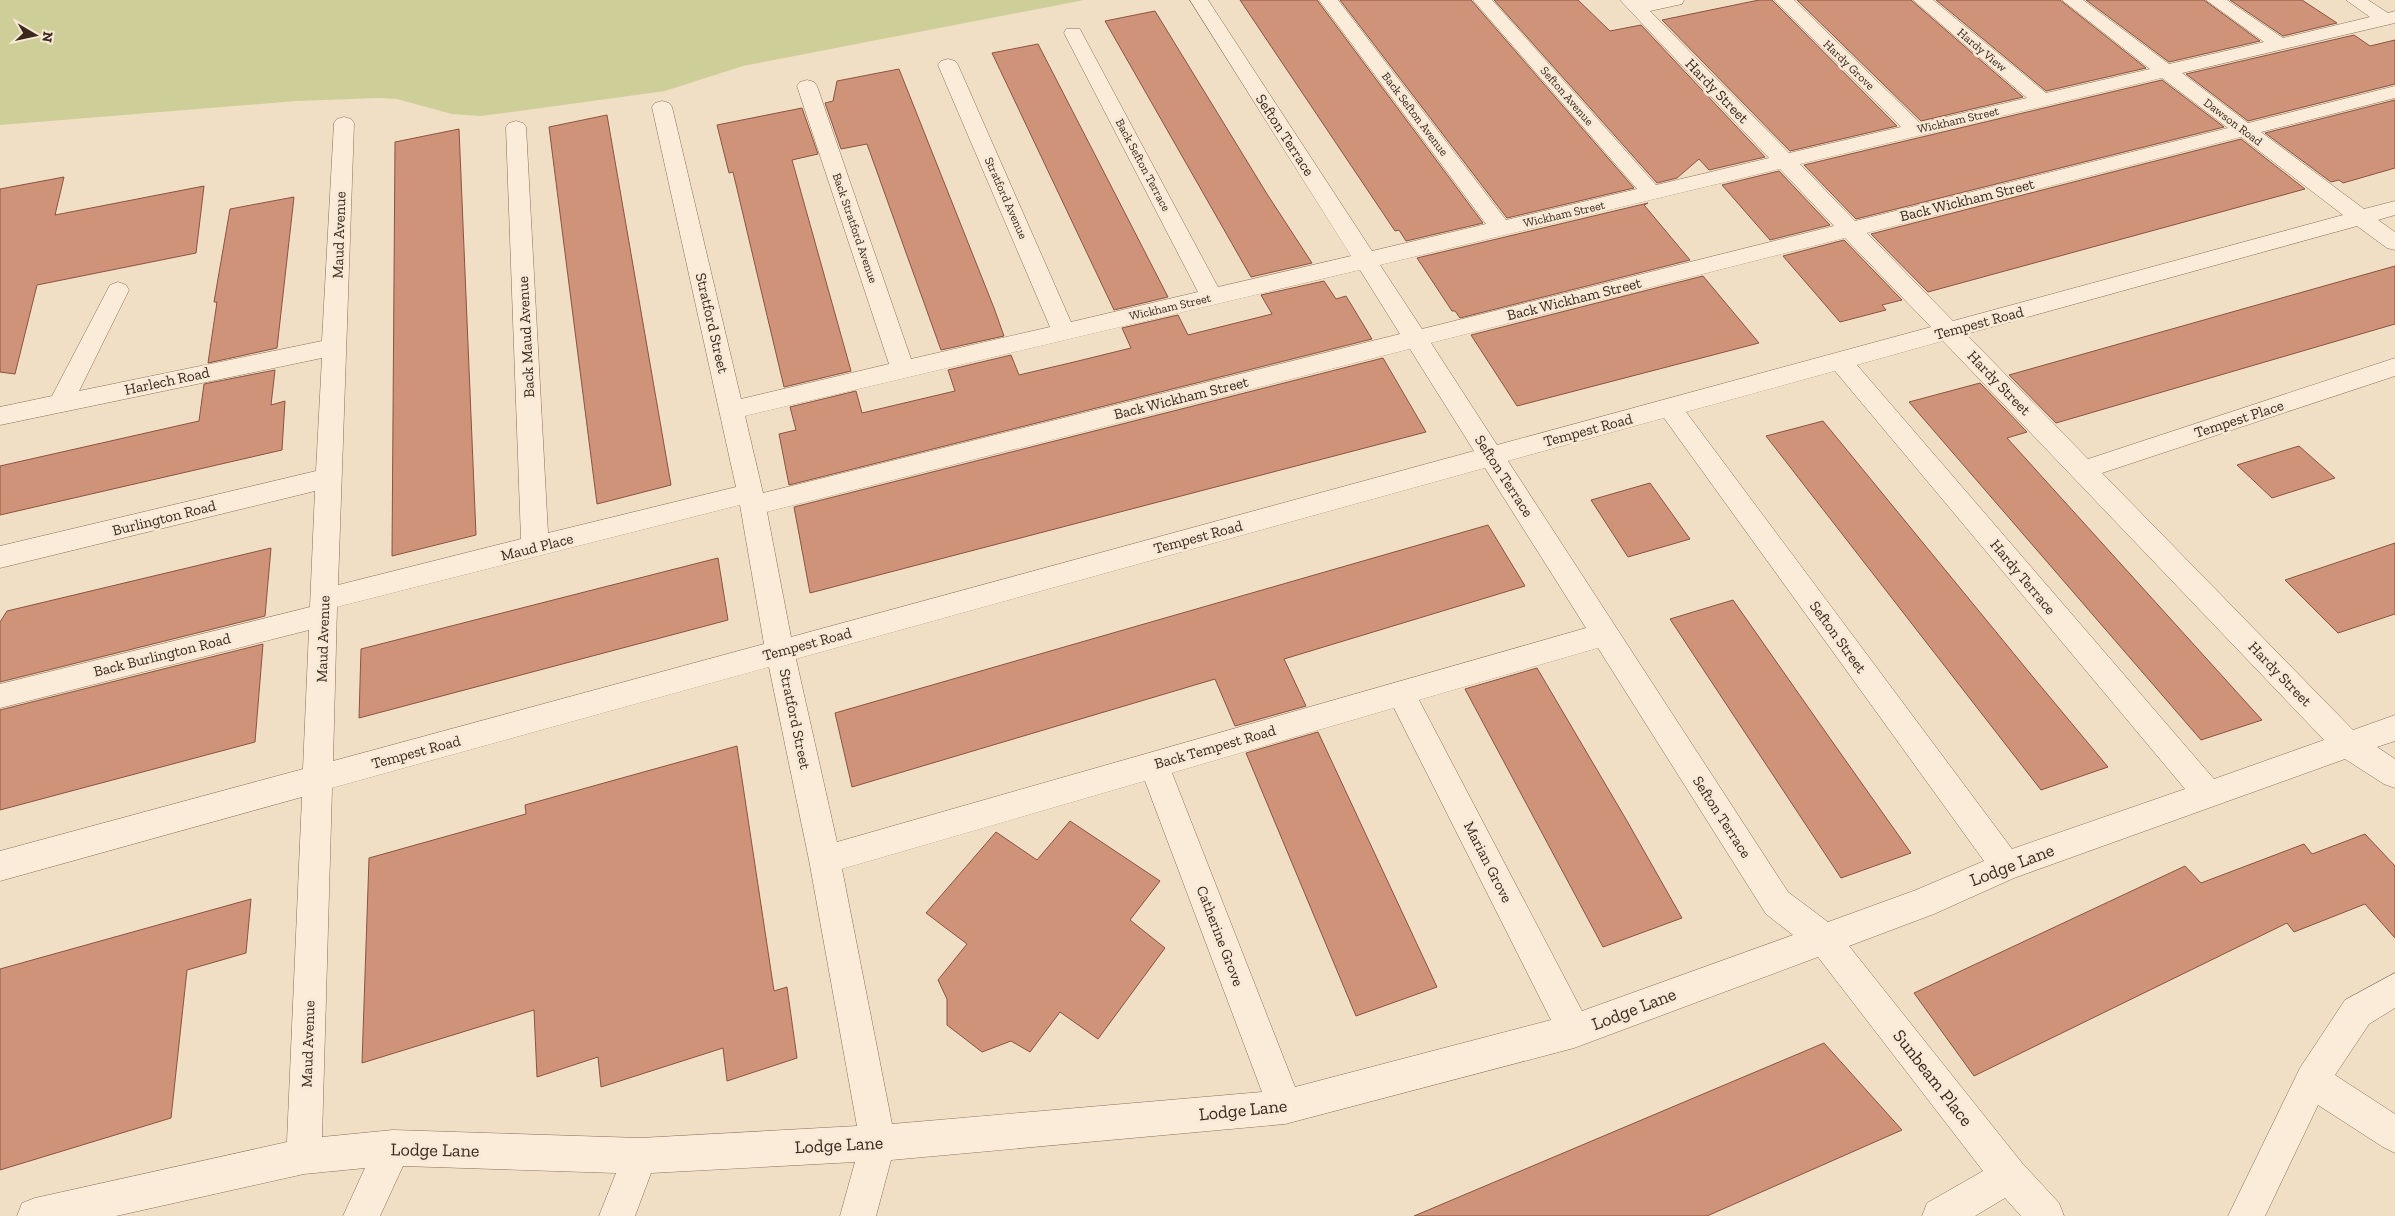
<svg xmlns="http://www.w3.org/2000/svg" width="2395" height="1216" font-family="'Zilla Slab',serif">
<rect width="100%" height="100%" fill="#f0dec5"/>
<polygon fill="#cece98" points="0,0 1084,0 743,66 665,91 504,113 480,116 452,114 397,99 379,98 296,101 0,125"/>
<g fill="#cf9379" stroke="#8b543f">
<polygon points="1240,0 1317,0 1483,223 1406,241 1399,230 1395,231"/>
<polygon points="1340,0 1471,0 1634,188 1507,218"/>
<polygon points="1494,0 1578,0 1610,31 1641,25 1765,157 1709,170 1699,159 1677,178 1657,183"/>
<polygon points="1759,0 1772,0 1897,126 1790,151 1662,20"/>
<polygon points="1797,0 1911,0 2023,97 1921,121"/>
<polygon points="1936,0 2060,0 2146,68 2046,91"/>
<polygon points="2086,0 2204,0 2260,41 2169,62"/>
<polygon points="2230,0 2302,0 2337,23 2283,36"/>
<polygon points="1155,11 1267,194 1312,263 1251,277 1105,21"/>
<polygon points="2354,35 2370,46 2395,40 2395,84 2248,121 2186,74"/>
<polygon points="1038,44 1128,219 1168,297 1114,310 992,53"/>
<polygon points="899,69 994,308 1004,336 941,350 867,144 841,149 825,103 833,101 837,81"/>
<polygon points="2162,80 2224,127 1856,219 1804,165"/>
<polygon points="2395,100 2395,168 2343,183 2339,180 2331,182 2265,133"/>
<polygon points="802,108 818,154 792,160 851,371 784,387 733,172 729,173 717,125"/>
<polygon points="607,115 671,485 597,504 549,127"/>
<polygon points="459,129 476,535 392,556 395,142"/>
<polygon points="2241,139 2305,189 1928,292 1871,234"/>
<polygon points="1779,171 1830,225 1770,240 1722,185"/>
<polygon points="64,177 55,215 204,186 196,253 37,285 15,374 0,372 0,189"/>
<polygon points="294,197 277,348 208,363 217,302 214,302 230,209"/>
<polygon points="1648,203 1644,205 1690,260 1460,318 1455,311 1452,311 1417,258"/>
<polygon points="1844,240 1902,300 1882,305 1886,310 1840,322 1783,256"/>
<polygon points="2395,266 2395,324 2056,423 2009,375"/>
<polygon points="1703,276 1759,343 1517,406 1471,335"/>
<polygon points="1324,281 1336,299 1346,296 1372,339 789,485 779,434 796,430 790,407 856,391 862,413 955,391 948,370 1011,355 1019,375 1074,362 1131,348 1122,328 1178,315 1188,335 1272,314 1261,295"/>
<polygon points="1383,358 1426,432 810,593 794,507"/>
<polygon points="275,370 271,405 285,401 282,450 0,515 0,466 199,421 204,384"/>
<polygon points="1980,383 2027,432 2007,438 2262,720 2201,740 1909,402"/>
<polygon points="1823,421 2033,677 2108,767 2041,790 1766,436"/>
<polygon points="2299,446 2335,478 2272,498 2237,465"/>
<polygon points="1650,483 1690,539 1628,557 1591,500"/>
<polygon points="1488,525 1525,586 1284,659 1306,706 1235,726 1215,679 852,787 835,713"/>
<polygon points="2395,543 2395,614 2338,633 2285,580"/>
<polygon points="271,548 265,616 0,682 0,622 7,611"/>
<polygon points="718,558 728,620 359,718 361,649"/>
<polygon points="1733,600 1829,737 1911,853 1841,878 1670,619"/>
<polygon points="263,644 255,742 0,810 0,710"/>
<polygon points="1537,668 1627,821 1682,918 1603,947 1465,689"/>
<polygon points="1318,732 1437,987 1356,1016 1246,753"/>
<polygon points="737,746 774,991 787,987 797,1058 727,1081 723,1048 601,1087 598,1057 537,1077 534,1010 362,1063 369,858 526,814 525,805"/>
<polygon points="1070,821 1160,881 1130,920 1165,948 1098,1039 1060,1012 1030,1052 1011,1041 982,1052 947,1025 947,999 938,980 967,944 926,913 996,832 1037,860"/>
<polygon points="2365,834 2395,866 2395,938 2365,904 2294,932 2287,923 1974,1076 1914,993 2185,866 2201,883 2304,844 2312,854"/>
<polygon points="251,899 246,953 187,970 171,1118 0,1170 0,969"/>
<polygon points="1824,1043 1902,1130 1707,1216 1414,1216"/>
</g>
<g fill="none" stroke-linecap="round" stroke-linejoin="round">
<g stroke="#8b6f5a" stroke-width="1">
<g id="minor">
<path d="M1190 0H1208L1372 251 1486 224 1319 0H1338L1506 220 1637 189 1473 0H1492L1656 185 1769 158 1620 0H1684L1682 4 1650 11 1789 153 1901 127 1774 0H1794L1920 123 2027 98 1913 0H1933L2046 93 2150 69 2062 0H2083L2169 64 2264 42 2206 0H2227L2283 38 2370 17 2346 0H2368L2388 13 2395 11V23L2182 73 2248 123 2395 86V98L2261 132 2364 209 2395 201V215L2378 220 2395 232V250L2387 248 2357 226 1966 334 2088 459 2395 358V376L2102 473 2353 730 2395 715V741L2377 747 2395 759V788L2384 784 2345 759 2014 878 1934 914 1849 946 2022 1163 2059 1203 2064 1216H2021L2005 1198 1975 1216H1922L1927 1203 1983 1171 1818 957 1574 1048 1285 1124 891 1160 876 1216H840L855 1162 651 1173 635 1216H599L616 1173 403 1166 380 1216H343L365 1168 304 1174 116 1216H17L22 1203 35 1198 287 1142 302 797 0 881V851L303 769 309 630 0 708V684L310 607 315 491 0 568V546L316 471 322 358 0 425V407L52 396 110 285 118 282 126 285 129 290 79 391 322 341 334 123 337 119 344 117 351 119 354 123 338 585 521 539 506 127 509 123 516 121 523 123 526 127 548 533 736 487 652 107 655 103 662 101 669 103 672 107 741 399 889 364 797 86 800 82 807 80 814 82 817 86 911 359 1050 327 938 65 941 61 948 59 955 61 958 65 1071 322 1198 292 1064 33 1066 29H1080L1082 33 1218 287 1351 256ZM2162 78 2228 128 1855 221 1800 164ZM2241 137 2343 215 1953 321 1867 233ZM1780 169 1834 226 1422 329 1380 265ZM1845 238 1931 327 1497 445 1431 343ZM1360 270 1400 334 763 493 745 416ZM1943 341 2324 740 2214 779 1857 365ZM1410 349 1474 451 791 637 767 512ZM1835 371 2185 789 2012 849 1686 412ZM1664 418 1984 861 1916 890 1828 922 1788 892 1508 461ZM1485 468 1586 628 837 842 796 659ZM740 505 764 644 333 761 337 607ZM1598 648 1766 914 1793 935 1582 1011 1419 700ZM769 667 809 860 857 1126 640 1138 393 1130 322 1137 332 788ZM1394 708 1551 1020 1295 1087 1172 773ZM1145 781 1262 1092 892 1124 842 869Z"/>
<polygon points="2395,973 2395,1008 2369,1024 2335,1075 2395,1114 2395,1153 2383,1147 2318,1105 2265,1216 2228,1216 2300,1068 2345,1000"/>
</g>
</g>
<use href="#minor" fill="#faecd9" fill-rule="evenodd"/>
</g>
<g text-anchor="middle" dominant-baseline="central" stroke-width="5" stroke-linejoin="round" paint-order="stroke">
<g font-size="12" fill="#3b291e" stroke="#f7e9d5">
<text transform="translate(1982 50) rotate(40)">Hardy View</text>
<text transform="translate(1849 65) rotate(44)">Hardy Grove</text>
<text transform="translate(1567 96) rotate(49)">Sefton Avenue</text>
<text transform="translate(1415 114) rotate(53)">Back Sefton Avenue</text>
<text transform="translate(1958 120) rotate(-13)">Wickham Street</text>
<text transform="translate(2233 122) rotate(37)">Dawson Road</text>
<text transform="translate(1143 165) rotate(62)">Back Sefton Terrace</text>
<text transform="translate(1006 198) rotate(66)">Stratford Avenue</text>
<text transform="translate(1564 214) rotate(-13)">Wickham Street</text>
<text transform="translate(855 228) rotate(71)">Back Stratford Avenue</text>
<text transform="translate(1170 307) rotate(-13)">Wickham Street</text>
</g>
<g font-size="15" fill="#3b291e" stroke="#f7e9d5">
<text transform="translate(1717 91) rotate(46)">Hardy Street</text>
<text transform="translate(1285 135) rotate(57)">Sefton Terrace</text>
<text transform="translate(1967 200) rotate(-14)">Back Wickham Street</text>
<text transform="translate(339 235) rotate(-88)">Maud Avenue</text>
<text transform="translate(1574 299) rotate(-14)">Back Wickham Street</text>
<text transform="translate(712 323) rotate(77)">Stratford Street</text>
<text transform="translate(1979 323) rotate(-15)">Tempest Road</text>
<text transform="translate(526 337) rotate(-93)">Back Maud Avenue</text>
<text transform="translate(167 381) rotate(-12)">Harlech Road</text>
<text transform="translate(1999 383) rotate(46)">Hardy Street</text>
<text transform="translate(1181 398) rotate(-14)">Back Wickham Street</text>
<text transform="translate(2239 419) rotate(-18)">Tempest Place</text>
<text transform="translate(1588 430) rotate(-15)">Tempest Road</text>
<text transform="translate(1504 476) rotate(57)">Sefton Terrace</text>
<text transform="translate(164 518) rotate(-14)">Burlington Road</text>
<text transform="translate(1198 537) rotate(-15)">Tempest Road</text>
<text transform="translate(537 547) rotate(-14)">Maud Place</text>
<text transform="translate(2023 577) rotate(50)">Hardy Terrace</text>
<text transform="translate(1838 637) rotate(54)">Sefton Street</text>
<text transform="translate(323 639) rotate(-88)">Maud Avenue</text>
<text transform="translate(807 644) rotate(-15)">Tempest Road</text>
<text transform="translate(162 655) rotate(-14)">Back Burlington Road</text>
<text transform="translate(2280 674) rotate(46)">Hardy Street</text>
<text transform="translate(795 719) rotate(78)">Stratford Street</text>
<text transform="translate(1215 747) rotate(-16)">Back Tempest Road</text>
<text transform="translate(416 752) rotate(-15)">Tempest Road</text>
<text transform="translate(1722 817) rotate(57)">Sefton Terrace</text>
<text transform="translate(1488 862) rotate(63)">Marian Grove</text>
<text transform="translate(1220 936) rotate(69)">Catherine Grove</text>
<text transform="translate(308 1044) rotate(-88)">Maud Avenue</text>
</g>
<g font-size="18" fill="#3b291e" stroke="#f7e9d5">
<text transform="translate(2012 865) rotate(-21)">Lodge Lane</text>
<text transform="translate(1634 1009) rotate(-21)">Lodge Lane</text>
<text transform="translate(1933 1078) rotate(52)">Sunbeam Place</text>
<text transform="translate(1243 1110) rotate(-6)">Lodge Lane</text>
<text transform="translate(839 1145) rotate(-3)">Lodge Lane</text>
<text transform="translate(435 1150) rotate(1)">Lodge Lane</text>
</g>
</g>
<g transform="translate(35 35) rotate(99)" stroke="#f7e9d5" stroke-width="4" paint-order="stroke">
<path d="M0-4L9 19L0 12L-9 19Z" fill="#3b291e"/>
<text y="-8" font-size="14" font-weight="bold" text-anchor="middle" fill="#3b291e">N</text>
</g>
</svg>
